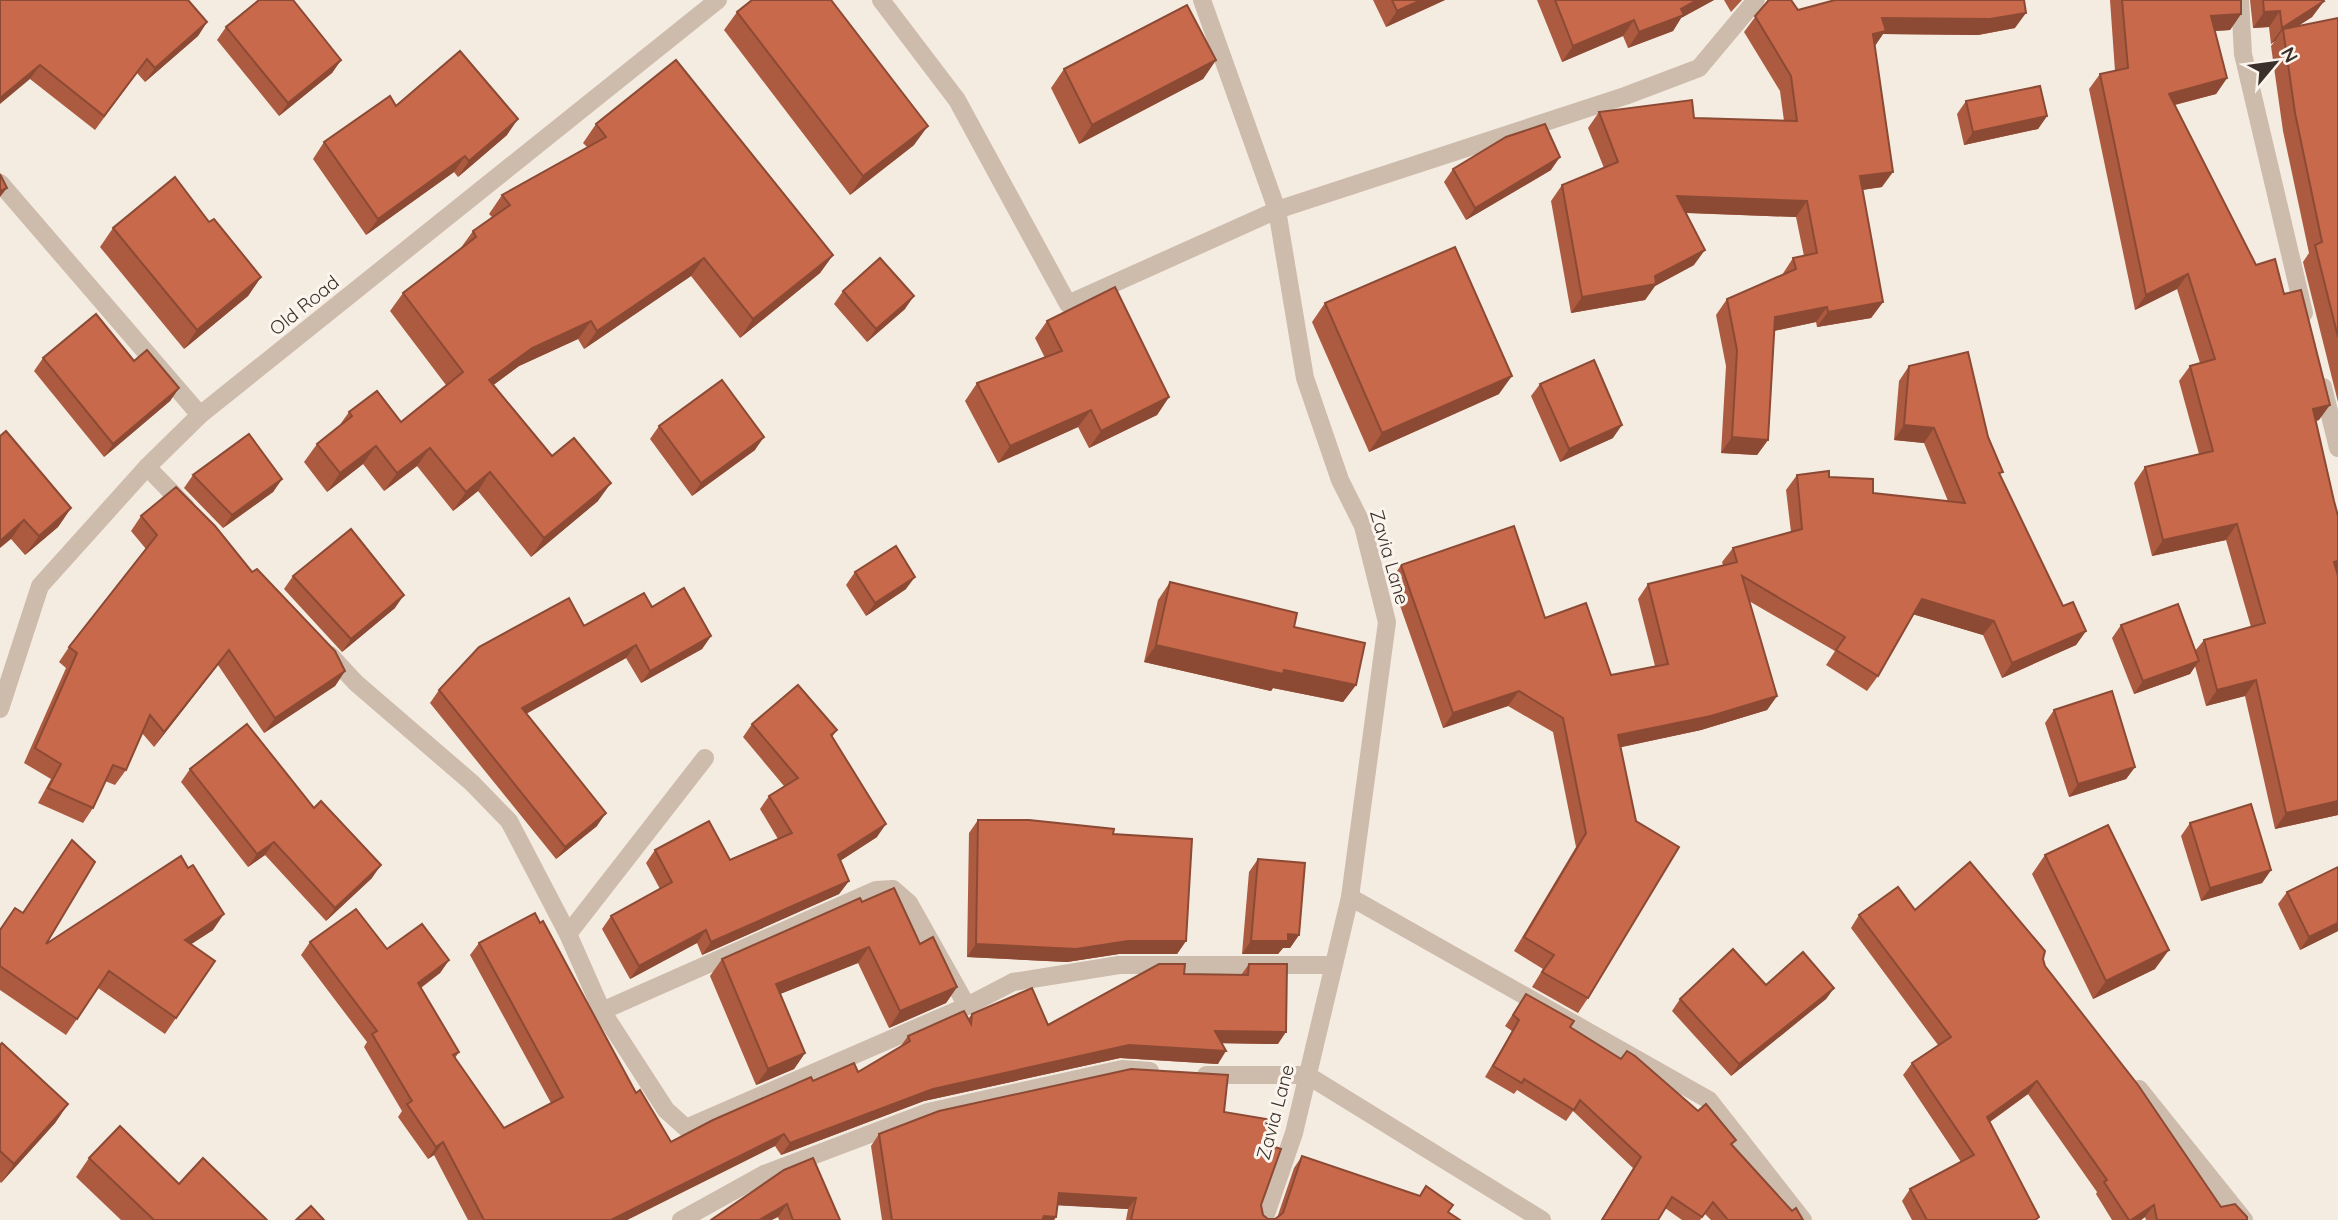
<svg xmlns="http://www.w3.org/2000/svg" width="2338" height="1220" font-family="Quicksand,sans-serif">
<rect width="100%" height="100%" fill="#f4ebe1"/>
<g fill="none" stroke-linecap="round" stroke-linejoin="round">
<g stroke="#cdbbac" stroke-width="18">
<polyline points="881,0 957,100 1068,304 1277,210 1625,96 1699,68 1756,0"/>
<polyline points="1202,0 1277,210 1305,378 1340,480 1363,526 1387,622 1350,897 1294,1133 1264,1220"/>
<polyline points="2240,0 2243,54 2304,313"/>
<polyline points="0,183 200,415"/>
<polyline points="2323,387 2338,448"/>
<polyline points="147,467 186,507"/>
<polyline points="330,655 356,683 472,783 509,821 568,934 602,1011 666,1110 686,1128 967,1006 1013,982 1119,965 1333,965"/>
<polyline points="0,709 40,586 147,467 200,415 718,0"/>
<polyline points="1350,897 1709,1100 1803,1220"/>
<polyline points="568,934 705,758"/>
<polyline points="602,1011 876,890 893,889 909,903 967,1006"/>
<polyline points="1206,1075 1307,1075 1542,1220"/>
<polyline points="2139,1089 2244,1220"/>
<polyline points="681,1220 764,1174 928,1112 1122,1069 1150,1071"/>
</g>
</g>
<g fill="#ac5a40">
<polygon points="0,0 207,22 198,36 145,82 137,73 95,130 30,79"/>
<polygon points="1373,0 1445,0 1386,27"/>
<polygon points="1537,0 1714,0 1681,18 1673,31 1628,48 1623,36 1562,62"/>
<polygon points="1724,0 1742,0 1731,12"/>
<polygon points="1767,0 1791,0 1798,10 2015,28 1978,35 1883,34 1875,46 1882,187 1862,190 1883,302 1871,318 1817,327 1816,322 1774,331 1768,440 1757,455 1721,453 1726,366 1716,315 1727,299 1782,275 1793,258 1804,256 1796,217 1685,213 1694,265 1655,286 1645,300 1571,313 1551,201 1562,185 1604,168 1588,128 1599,112 1694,118 1784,121 1780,91 1744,32 1767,1"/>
<polygon points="2110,0 2241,0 2241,14 2230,30 2215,31 2227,78 2216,94 2175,105 2319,420 2316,421 2334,501 2338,516 2338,815 2275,829 2245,696 2206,706 2195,666 2190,674 2134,694 2112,638 2121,625 2195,651 2204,640 2251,627 2226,540 2152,556 2134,483 2145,467 2199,454 2179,381 2190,366 2200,363 2177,289 2135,310 2089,89 2100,74 2115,71"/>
<polygon points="2250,0 2323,0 2324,1 2312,17 2298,26 2338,18 2338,402 2303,262 2309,253 2283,131 2271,46 2275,41 2271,44 2269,27 2253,28"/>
<polygon points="737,12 914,145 850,195 724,30"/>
<polygon points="226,27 341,60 332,73 279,116 217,40"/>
<polygon points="1216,60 1203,79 1079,144 1051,88 1064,69"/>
<polygon points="1966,101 2047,116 2038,129 1964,145 1957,114"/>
<polygon points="396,106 507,135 458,177 454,172 366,235 313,159 324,142"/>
<polygon points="596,124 833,255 820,273 740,338 691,276 584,349 578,339 519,366 493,385 552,456 598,501 531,557 478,491 453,511 417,466 384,491 363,464 327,492 304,462 317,444 339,426 349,412 401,422 446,385 390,311 403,293 460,249 473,231 492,217 489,214 502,195 587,147 583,143"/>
<polygon points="1453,169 1551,170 1466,220 1444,182"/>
<polygon points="209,222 261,277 248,296 184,349 100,247 113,228"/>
<polygon points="843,291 905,309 867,342 834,304"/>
<polygon points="1325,303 1499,394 1369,452 1312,322"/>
<polygon points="1047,321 1169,397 1157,415 1089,448 1078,427 998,463 965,401 977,383 1045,358 1035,338"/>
<polygon points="43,358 134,361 179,388 170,401 104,457 34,371"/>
<polygon points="1909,366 1988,437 2000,475 2063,606 2086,631 2076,645 2002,678 1983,635 1913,614 1878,676 1867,691 1826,665 1835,651 1749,601 1777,696 1767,710 1701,730 1621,747 1588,998 1578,1013 1532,987 1543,969 1514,951 1576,847 1553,732 1508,706 1443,728 1391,580 1401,565 1545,618 1611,675 1655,666 1638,599 1648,584 1723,565 1722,562 1733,548 1791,532 1786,490 1797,475 1829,477 1873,493 1948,501 1924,443 1894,440 1899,381"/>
<polygon points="1540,384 1613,438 1560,462 1531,396"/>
<polygon points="659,426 755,450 692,496 650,439"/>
<polygon points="0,436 71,508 58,527 25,555 11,539"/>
<polygon points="193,475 282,479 273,492 223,528 184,488"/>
<polygon points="141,516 252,572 345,671 335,686 264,733 218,665 154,747 142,733 126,770 115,785 105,781 93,808 83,823 38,803 51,779 24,763 66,668 59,662 69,647 146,549 131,531"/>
<polygon points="855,572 906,589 866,616 846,585"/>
<polygon points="293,576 395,608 342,652 284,589"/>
<polygon points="1170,582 1294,627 1356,685 1343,702 1273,688 1271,691 1144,662 1158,600"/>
<polygon points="652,607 711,636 702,649 641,683 626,658 526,714 597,826 556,859 430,703 439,690 584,626"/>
<polygon points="2054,710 2135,767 2126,779 2069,797 2045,723"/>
<polygon points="752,724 837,730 832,737 877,837 840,861 849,881 839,894 702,955 697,943 630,979 602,929 611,916 660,889 646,863 655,850 730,860 778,839 760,809 769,796 784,786 743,737"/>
<polygon points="190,769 314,808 372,878 326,921 265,855 248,867 181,782"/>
<polygon points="978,820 1113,834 1186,941 1177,954 1119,954 1067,962 967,957 969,833"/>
<polygon points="2190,823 2271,870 2262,883 2201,901 2181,836"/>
<polygon points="2045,855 2155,969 2093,999 2032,874"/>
<polygon points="1258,859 1299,935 1290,948 1283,948 1278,954 1242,954 1249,872"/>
<polygon points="2287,892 2338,931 2300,950 2278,904"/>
<polygon points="862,902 920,944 957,987 946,1003 889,1028 858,963 780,994 805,1053 794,1069 756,1085 710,976 722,959"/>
<polygon points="1915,910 2043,959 2045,966 2221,1207 2247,1220 2146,1220 2145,1217 2141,1220 2112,1220 2096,1194 2097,1192 2028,1094 1990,1122 2037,1220 1912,1220 1902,1201 1910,1189 1961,1162 1903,1075 1912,1063 1938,1045 1851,928 1859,915"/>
<polygon points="0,929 46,944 213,930 191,944 215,961 165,1034 98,988 66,1035 0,990"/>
<polygon points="310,942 387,949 449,960 440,973 421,988 459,1052 455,1058 504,1128 551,1103 470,955 479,943 636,1093 671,1142 813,1081 858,1072 900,1047 908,1036 968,1019 972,1014 1048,1025 1184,974 1241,975 1249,964 1278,1044 1222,1043 1218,1064 1120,1058 924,1101 781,1155 775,1146 627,1220 468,1220 434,1155 428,1159 398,1117 402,1111 364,1047 367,1042 301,955"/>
<polygon points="1766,985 1834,988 1826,999 1731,1076 1672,1011 1680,999"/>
<polygon points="1526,994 1570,1027 1698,1111 1736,1140 1732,1145 1792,1211 1803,1220 1711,1220 1705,1214 1700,1220 1682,1220 1665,1208 1658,1220 1601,1220 1633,1168 1573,1111 1566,1121 1517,1090 1514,1094 1485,1077 1512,1031 1505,1026"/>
<polygon points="0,1045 68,1104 55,1123 1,1183 0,1182"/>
<polygon points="1224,1112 1268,1145 1261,1205 1263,1215 1268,1219 1275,1219 1277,1218 1294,1168 1302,1156 1448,1212 1460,1220 1126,1220 1128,1209 1058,1205 1056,1217 1054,1220 882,1220 871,1146 879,1134"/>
<polygon points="89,1158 179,1184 267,1220 121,1220 76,1177"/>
<polygon points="784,1170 840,1220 779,1220 778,1217"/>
</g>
<g fill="#8c4a34">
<polygon points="1421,0 1445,0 1386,27 1397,11"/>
<polygon points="1697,0 1714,0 1681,18 1673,31 1628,48 1639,32"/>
<polygon points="2324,1 2312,17 2284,35 2283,29 2275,41 2271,44 2282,28"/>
<polygon points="2280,11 2269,27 2253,28 2264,12"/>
<polygon points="2026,13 2015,28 1978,35 1883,34 1874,47 1862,50 1882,18"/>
<polygon points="2241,14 2230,30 2200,32 2211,16"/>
<polygon points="1634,20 1623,36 1562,62 1573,46"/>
<polygon points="207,22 198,36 145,82 155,68"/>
<polygon points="341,60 332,73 279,116 288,103"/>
<polygon points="1216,60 1203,79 1079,144 1092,125"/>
<polygon points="40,65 30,79 0,104 0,98"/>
<polygon points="2227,78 2216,94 2158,109 2169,94"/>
<polygon points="2047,116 2038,129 1964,145 1973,132"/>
<polygon points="518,119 507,135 458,177 469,161"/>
<polygon points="928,126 914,145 850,195 863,176"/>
<polygon points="465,156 454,172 366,235 378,219"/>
<polygon points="1560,157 1551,170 1466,220 1475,208"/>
<polygon points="1893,172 1882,187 1848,192 1860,176"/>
<polygon points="7,188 0,197 0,191"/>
<polygon points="1677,196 1807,201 1796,217 1666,212"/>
<polygon points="1705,250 1694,265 1655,286 1645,300 1571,313 1582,297 1655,276"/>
<polygon points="833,255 820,273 740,338 753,319"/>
<polygon points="704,258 691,276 584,349 597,331"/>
<polygon points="2188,274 2177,289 2135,310 2146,295"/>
<polygon points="261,277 248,296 184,349 197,330"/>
<polygon points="914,296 905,309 867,342 876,329"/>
<polygon points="1883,302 1871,318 1817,327 1828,312"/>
<polygon points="1827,307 1816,322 1764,333 1775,317"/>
<polygon points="591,321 578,339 519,366 476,398 489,380 532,348"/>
<polygon points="1512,376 1499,394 1369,452 1382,433"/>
<polygon points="179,388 170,401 104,457 113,444"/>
<polygon points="1169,397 1157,415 1089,448 1101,431"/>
<polygon points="2330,405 2319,420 2302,424 2313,409"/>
<polygon points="1091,410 1078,427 998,463 1010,446"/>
<polygon points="1622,425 1613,438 1560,462 1569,449"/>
<polygon points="1904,425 1934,428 1924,443 1894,440"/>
<polygon points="764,437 755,450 692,496 701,483"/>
<polygon points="1732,437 1768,440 1757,455 1721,453"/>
<polygon points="376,446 363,464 327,492 340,473"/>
<polygon points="430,448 417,466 384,491 397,473"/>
<polygon points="490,472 478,491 453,511 466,492"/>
<polygon points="282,479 273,492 223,528 232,515"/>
<polygon points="611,483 598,501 531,557 544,538"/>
<polygon points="71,508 58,527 25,555 39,536"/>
<polygon points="24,520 11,539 0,548 0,541"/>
<polygon points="2237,524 2226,540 2152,556 2163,540"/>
<polygon points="2338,561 2338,574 2323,578 2334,562"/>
<polygon points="915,577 906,589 866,616 875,603"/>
<polygon points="404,595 395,608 342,652 351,639"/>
<polygon points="1922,599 1994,621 1983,635 1912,614"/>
<polygon points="2086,631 2076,645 2002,678 2012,663"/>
<polygon points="711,636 702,649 641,683 650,671"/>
<polygon points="636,645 626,658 513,721 522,708"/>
<polygon points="1156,645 1284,670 1356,685 1343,702 1273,688 1271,691 1144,662"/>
<polygon points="229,650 218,665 154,747 164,732"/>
<polygon points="2199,661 2190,674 2134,694 2143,681"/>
<polygon points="345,671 335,686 264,733 275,718"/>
<polygon points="2256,680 2245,696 2206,706 2217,690"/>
<polygon points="1519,691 1508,706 1443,728 1453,713"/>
<polygon points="1777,696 1767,710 1701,730 1608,750 1618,735"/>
<polygon points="2135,767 2126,779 2069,797 2078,784"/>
<polygon points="2338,801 2338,815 2275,829 2286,813"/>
<polygon points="606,813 597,826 556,859 565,847"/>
<polygon points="886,824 877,837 829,868 838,855"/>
<polygon points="274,842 265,855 248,867 257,854"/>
<polygon points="381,865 372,878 326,921 335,908"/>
<polygon points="2271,870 2262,883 2201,901 2210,888"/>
<polygon points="849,881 839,894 702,955 711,942"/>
<polygon points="224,914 213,930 173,956 185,940"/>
<polygon points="2338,923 2338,931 2300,950 2309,937"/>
<polygon points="706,930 697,943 630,979 639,966"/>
<polygon points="1288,934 1299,935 1290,948 1283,948 1278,954 1242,954 1251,941"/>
<polygon points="1128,941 1186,941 1177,954 1119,954 1067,962 967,957 976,944"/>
<polygon points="869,947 858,963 765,1000 776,984"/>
<polygon points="2169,950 2155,969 2093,999 2106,981"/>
<polygon points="449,960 440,973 409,996 418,983"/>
<polygon points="957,987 946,1003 889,1028 900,1011"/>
<polygon points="1834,988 1826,999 1731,1076 1739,1064"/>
<polygon points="1215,1031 1286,1032 1278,1044 1206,1043"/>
<polygon points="1129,1045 1226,1051 1218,1064 1120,1058 924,1101 781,1155 790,1143 933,1089"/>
<polygon points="805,1053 794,1069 756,1085 768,1069"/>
<polygon points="2037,1081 2028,1094 1978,1130 1987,1117"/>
<polygon points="68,1104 55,1123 1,1183 14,1164"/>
<polygon points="784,1134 775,1146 627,1220 611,1220"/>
<polygon points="443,1142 434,1155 428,1159 436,1147"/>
<polygon points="1059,1193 1136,1198 1128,1209 1051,1205"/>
<polygon points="787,1204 778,1217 772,1220 759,1220"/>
<polygon points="2154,1205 2145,1217 2141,1220 2131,1220"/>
<polygon points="1044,1216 1056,1217 1054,1220 1041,1220"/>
</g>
<g fill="#c8694b" stroke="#8c4a34" stroke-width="2">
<polygon points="0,0 188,0 207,22 155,68 147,59 104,116 40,65 0,98"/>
<polygon points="259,0 293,0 341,60 288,103 226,27"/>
<polygon points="752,0 831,0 928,126 863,176 737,12"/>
<polygon points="1392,0 1421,0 1397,11"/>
<polygon points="1555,0 1697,0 1681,9 1684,15 1639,32 1634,20 1573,46"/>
<polygon points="1769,0 1791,0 1798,10 1835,0 2024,0 2026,13 1990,19 1882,18 1886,31 1873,34 1893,172 1860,176 1883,302 1828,312 1827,307 1775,317 1768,440 1732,437 1737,350 1727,299 1796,269 1793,258 1817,253 1807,201 1677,196 1705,250 1655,276 1656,284 1582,297 1562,185 1618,162 1599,112 1692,100 1694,118 1797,121 1791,76 1755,16"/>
<polygon points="2122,0 2241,0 2241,14 2211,16 2227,78 2169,94 2256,265 2275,259 2284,294 2301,290 2330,405 2313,409 2334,501 2338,516 2338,561 2334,562 2338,576 2338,801 2286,813 2256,680 2217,690 2204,640 2265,623 2237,524 2163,540 2145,467 2213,451 2190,366 2215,359 2188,274 2146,295 2100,74 2128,68"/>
<polygon points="2263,0 2323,0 2324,1 2282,28 2280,11 2264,12"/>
<polygon points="1187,5 1216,60 1092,125 1064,69"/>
<polygon points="2338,18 2338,337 2315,245 2322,242 2295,113 2283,29"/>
<polygon points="460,51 518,119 469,161 465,156 378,219 324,142 390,96 396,106"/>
<polygon points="676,60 833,255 753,319 704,258 597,331 591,321 532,348 489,380 552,456 574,438 611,483 544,538 490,472 466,492 430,448 397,473 376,446 340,473 317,444 352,416 349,412 377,391 401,422 463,372 403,293 476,237 473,231 510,205 502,195 606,137 596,124"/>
<polygon points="2040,86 2047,116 1973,132 1966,101"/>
<polygon points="1545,124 1560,157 1475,208 1453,169 1506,137"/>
<polygon points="0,174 7,188 0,191"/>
<polygon points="175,177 209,222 214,219 261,277 197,330 113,228"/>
<polygon points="1455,247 1512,376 1382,433 1325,303"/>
<polygon points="880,258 914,296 876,329 843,291"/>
<polygon points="1115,287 1169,397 1101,431 1091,410 1010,446 977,383 1062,351 1047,321"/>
<polygon points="96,314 134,361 147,350 179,388 113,444 43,358"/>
<polygon points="1968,352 1988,437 2003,472 1999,473 2063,606 2073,602 2086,631 2012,663 1994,621 1922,599 1878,676 1836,650 1845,637 1742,576 1777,696 1711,716 1618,735 1636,821 1679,847 1588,998 1542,972 1554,955 1524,937 1586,833 1563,718 1519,691 1453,713 1401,565 1514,526 1545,618 1586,603 1611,675 1668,664 1648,584 1737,562 1733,548 1802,529 1797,475 1829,471 1829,477 1873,479 1873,493 1965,503 1934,428 1904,425 1909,366"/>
<polygon points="1594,360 1622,425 1569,449 1540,384"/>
<polygon points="722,380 764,437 701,483 659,426"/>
<polygon points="6,431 71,508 39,536 24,520 0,541 0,436"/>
<polygon points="249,434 282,479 232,515 193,475"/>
<polygon points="176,487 215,526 252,572 257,569 335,651 345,671 275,718 229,650 164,732 150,715 126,770 113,765 93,808 48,788 61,764 35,748 77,653 69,647 157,535 141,516"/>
<polygon points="351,529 404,595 351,639 293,576"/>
<polygon points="896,546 915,577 875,603 855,572"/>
<polygon points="1170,582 1297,613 1294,627 1365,643 1356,685 1284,670 1283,674 1156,645"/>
<polygon points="684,588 711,636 650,671 636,645 522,708 606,813 565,847 439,690 479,647 569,598 584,626 644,593 652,607"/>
<polygon points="2178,604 2199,661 2143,681 2121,625"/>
<polygon points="798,685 837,730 831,735 886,824 838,855 849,881 711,942 706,930 639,966 611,916 672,882 655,850 709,821 730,860 792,833 769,796 798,778 752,724"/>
<polygon points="2112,691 2135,767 2078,784 2054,710"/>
<polygon points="247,724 314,808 321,801 381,865 335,908 274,842 257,854 190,769"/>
<polygon points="2251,804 2271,870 2210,888 2190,823"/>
<polygon points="978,820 1029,820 1114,829 1113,834 1192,839 1186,941 1128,941 1076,949 976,944"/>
<polygon points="2108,825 2169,950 2106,981 2045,855"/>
<polygon points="72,840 95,862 46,944 181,856 188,868 193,865 224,914 185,940 215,961 176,1018 109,971 77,1019 0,966 0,930 15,908 23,913"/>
<polygon points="1258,859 1305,863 1299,935 1288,934 1288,941 1251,941"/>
<polygon points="1970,862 2045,951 2043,959 2045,966 2138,1085 2221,1207 2235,1204 2247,1217 2247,1220 2157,1220 2154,1205 2131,1220 2129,1220 2104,1182 2107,1180 2037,1081 1987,1117 2039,1217 2035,1220 1927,1220 1910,1189 1974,1155 1912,1063 1951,1037 1859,915 1898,887 1915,910"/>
<polygon points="2338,867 2338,923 2309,937 2287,892"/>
<polygon points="894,888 920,944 933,937 957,987 900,1011 869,947 776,984 805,1053 768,1069 722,959 860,898 862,902"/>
<polygon points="356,909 387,949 422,924 449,960 418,983 459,1052 453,1055 504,1128 563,1097 479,943 535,913 540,923 543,921 636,1093 640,1090 671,1142 713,1120 811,1077 813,1081 854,1063 858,1072 910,1041 908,1036 964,1011 971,1024 972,1014 1032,988 1048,1025 1159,964 1185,964 1184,974 1248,975 1249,964 1287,964 1286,1032 1215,1031 1226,1051 1129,1045 933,1089 790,1143 784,1134 611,1220 484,1220 443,1142 436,1147 407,1104 412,1101 372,1034 377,1031 310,942"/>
<polygon points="1733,949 1766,985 1803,952 1834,988 1739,1064 1680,999"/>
<polygon points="1526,994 1574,1021 1570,1027 1621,1059 1627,1051 1635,1056 1698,1111 1706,1104 1736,1140 1731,1144 1792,1211 1796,1208 1803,1220 1728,1220 1713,1202 1702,1217 1672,1197 1658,1220 1602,1220 1641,1157 1580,1100 1574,1110 1524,1079 1522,1083 1493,1066 1519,1020 1513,1015"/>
<polygon points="2,1043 68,1104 14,1164 0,1151 0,1045"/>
<polygon points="1131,1069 1228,1075 1224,1112 1272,1120 1268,1145 1281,1149 1261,1205 1263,1215 1268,1219 1275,1219 1283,1213 1302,1156 1420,1196 1426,1186 1453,1205 1448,1212 1460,1220 1131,1220 1136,1198 1059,1193 1056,1217 1044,1216 1042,1220 892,1220 879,1134 939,1111"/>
<polygon points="120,1126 179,1184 203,1158 267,1220 154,1220 89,1158"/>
<polygon points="813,1158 840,1220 793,1220 787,1204 759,1220 711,1220 784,1170"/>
<polygon points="311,1206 324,1220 296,1220"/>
</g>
<g text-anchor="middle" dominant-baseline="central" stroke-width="6" stroke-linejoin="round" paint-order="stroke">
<g font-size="19" fill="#3b302b" stroke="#fbf5ee">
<text transform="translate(304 305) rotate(-39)">Old Road</text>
<text transform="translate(1390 557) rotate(74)">Zavia Lane</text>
<text transform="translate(1275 1112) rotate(-75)">Zavia Lane</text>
</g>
</g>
<g transform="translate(2275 63) rotate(61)" stroke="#fbf5ee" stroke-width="5" paint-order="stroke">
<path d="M0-5L12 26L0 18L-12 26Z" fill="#3b302b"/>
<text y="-10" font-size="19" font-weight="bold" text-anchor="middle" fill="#3b302b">N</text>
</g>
</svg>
